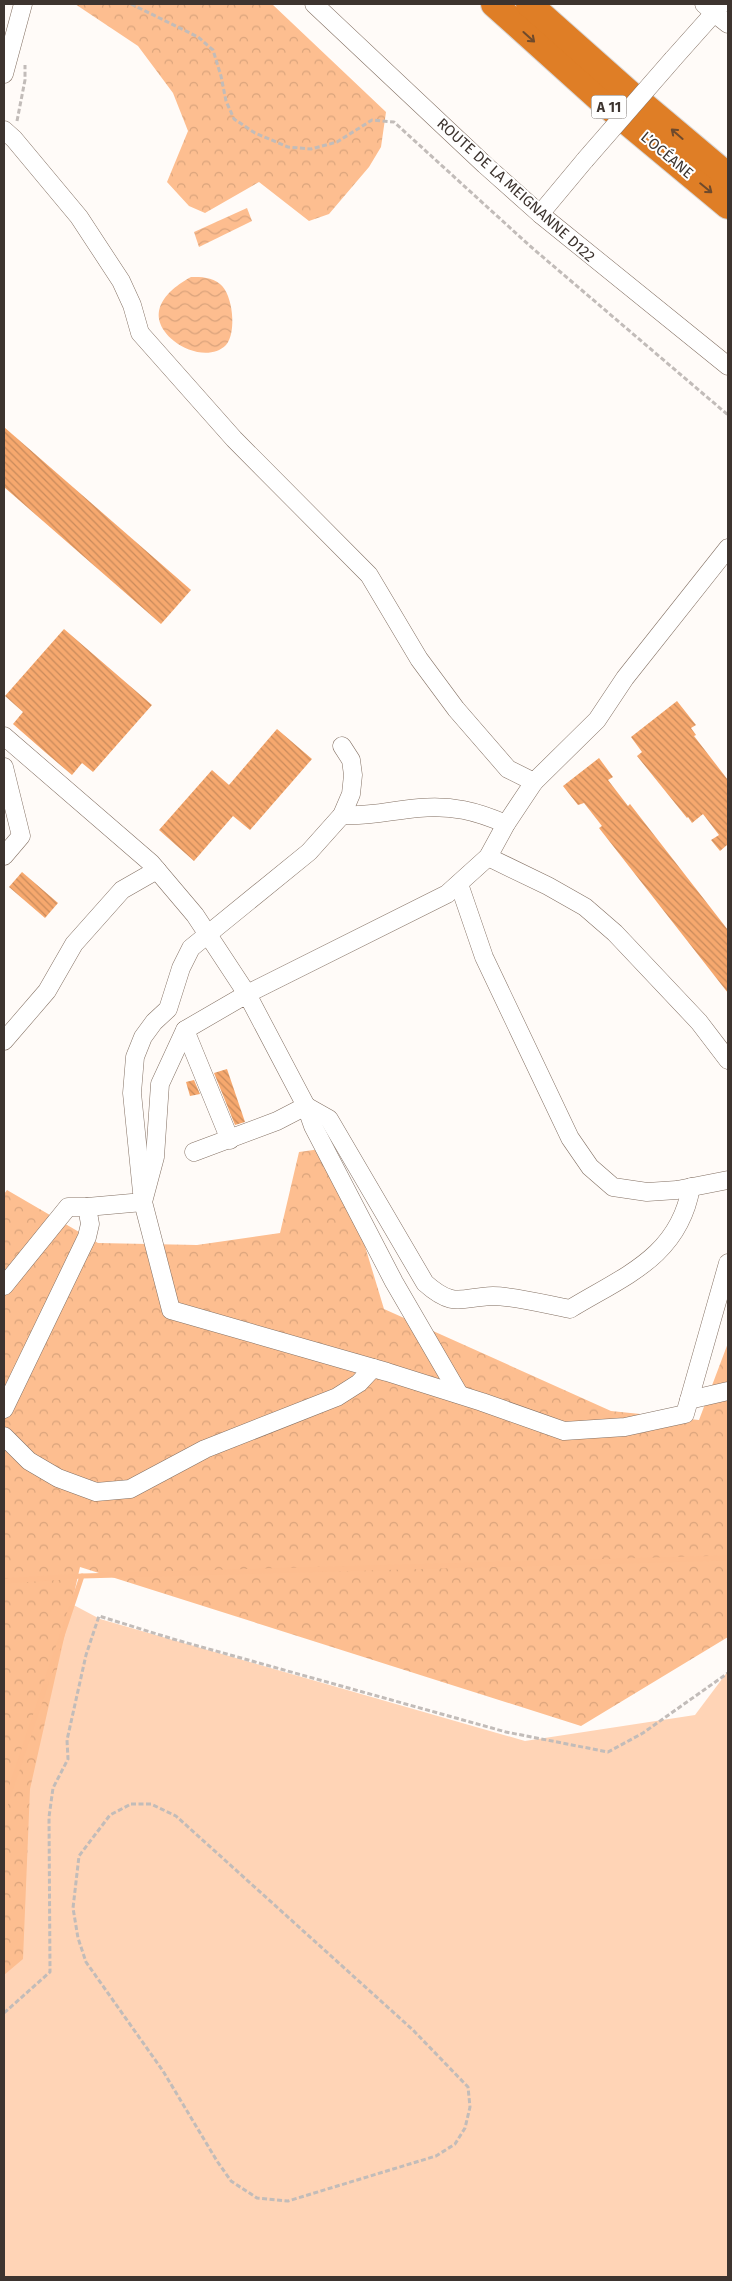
<svg xmlns="http://www.w3.org/2000/svg" width="732" height="2281" font-family="'Fira Sans',sans-serif">
<defs>
<pattern id="forest-crowns" width="20" height="18" patternUnits="userSpaceOnUse" patternTransform="scale(1.25)"><rect width="20" height="18" fill="#fdbe90"/><path d="M2 6a3 3 0 1 1 6 0M12 15a3 3 0 1 1 6 0" fill="none" stroke="#daa47c"/></pattern>
<pattern id="water-waves" width="16" height="10" patternUnits="userSpaceOnUse" patternTransform="scale(1.25)"><rect width="16" height="10" fill="#fdbd8f"/><path d="M0 5q4-4 8 0t8 0" fill="none" stroke="#daa37c"/></pattern>
<pattern id="building-back-hatch" width="6" height="6" patternUnits="userSpaceOnUse" patternTransform="scale(1.25)"><rect width="6" height="6" fill="#f6a86e"/><path d="M-1 5l2 2M0 0l6 6M5-1l2 2" fill="none" stroke="#c88a5b"/></pattern>
</defs>
<rect width="100%" height="100%" fill="#fffbf8"/>
<polygon fill="#ffd4b6" points="68,1602 100,1619 525,1741 695,1715 728,1671 728,2277 4,2277 4,1870"/>
<g fill="url(#forest-crowns)">
<polygon points="75,4 272,4 386,112 381,147 369,167 329,214 309,221 259,182 205,213 189,206 167,182 188,131 173,93 138,46"/>
<polygon points="335,1147 384,1309 611,1411 699,1420 728,1343 728,1637 581,1726 80,1567 30,1789 23,1959 4,1975 4,1194 7,1190 98,1243 197,1245 280,1233 299,1152"/>
</g>
<g fill="url(#water-waves)">
<polygon points="247,208 252,221 199,247 194,232"/>
<path d="M191 277C201 277 212 277 220 284 233 294 237 333 226 345 212 359 188 352 174 341 143 315 165 291 191 277Z"/>
</g>
<g fill="none" stroke-linecap="round" stroke-linejoin="round">
<g stroke="#fdbd8f" stroke-width="5">
<polyline points="4,1581 82,1576"/>
<polyline points="4,1809 82,1576 728,1558"/>
</g>
</g>
<g fill="url(#building-back-hatch)">
<polygon points="4,427 191,590 161,624 4,487"/>
<polygon points="64,629 152,705 93,772 82,763 72,775 45,752 13,724 23,712 5,696"/>
<polygon points="677,701 696,725 691,728 696,735 694,736 728,780 728,847 727,845 720,851 711,840 719,835 703,814 692,823 688,817 687,818 637,756 642,752 631,737"/>
<polygon points="277,729 312,759 250,830 233,816 194,861 159,830 212,770 229,785"/>
<polygon points="599,758 613,777 608,780 628,806 630,804 728,930 728,993 599,828 602,826 584,803 578,805 563,786"/>
<polygon points="22,872 58,903 45,918 9,887"/>
<polygon points="227,1069 245,1122 235,1125 214,1073"/>
<polygon points="194,1080 200,1094 190,1096 186,1082"/>
</g>
<g fill="none" stroke-linecap="round" stroke-linejoin="round">
<g stroke="#837063" stroke-width="19">
<g id="minor">
<polyline points="314,4 485,165 540,214 728,366"/>
<polyline points="721,4 714,13 728,24"/>
<polyline points="673,59 714,13 704,4"/>
<polyline points="4,74 23,4"/>
<polyline points="4,130 14,139 79,217 121,281 132,305 140,333 234,439 369,575 419,659 456,709 508,769 534,782 597,720 625,678 728,548"/>
<polyline points="540,214 585,160"/>
<polyline points="4,736 151,863 195,915 247,994 447,894 488,857 506,824 534,782"/>
<polyline points="4,767 21,836 4,856"/>
<path d="M342 815C369 817 393 810 419 808 452 805 476 811 506 824"/>
<polyline points="488,857 548,886 585,907 615,933 699,1022 728,1060"/>
<polyline points="459,884 484,957 570,1138 590,1167 613,1187 647,1192 677,1190 728,1180"/>
<polyline points="185,1030 230,1140"/>
<polyline points="4,1041 47,991 74,944 122,890 157,870"/>
<path d="M306 1106 329 1119 425 1283C454 1309 461 1297 493 1296 514 1296 549 1305 570 1309 624 1276 679 1257 691 1187"/>
<polyline points="306,1106 313,1126 394,1282 459,1394"/>
<polyline points="194,1152 277,1121 306,1106 247,994 185,1030 160,1084 155,1157 143,1202 171,1310 387,1372 482,1402 564,1431 625,1427 685,1414 728,1263"/>
<polyline points="4,1286 68,1207 87,1207 143,1202 132,1093 135,1057 143,1037 154,1022 168,1009 181,968 191,948 309,852 342,815 351,794 353,775 351,760 342,746"/>
<polyline points="689,1400 728,1391"/>
<polyline points="4,1409 87,1237 90,1224 87,1207"/>
<polyline points="4,1436 29,1461 58,1478 96,1492 130,1489 205,1449 337,1397 359,1383 373,1368"/>
</g>
</g>
<g stroke="#d8d6d5" stroke-width="28">
<g id="highway">
<polyline points="494,4 603,102 728,206"/>
<polyline points="529,4 628,92 728,176"/>
</g>
</g>
<g stroke="#c2bcb9" stroke-width="3" stroke-dasharray="5 2.5" stroke-linecap="butt">
<polyline points="131,4 198,37 213,50 221,76 226,101 234,119 255,133 288,147 311,149 337,142 372,120 394,122 530,246 728,415"/>
<polyline points="17,121 25,80 25,65"/>
<polygon points="131,1804 151,1804 176,1816 413,2030 468,2087 470,2107 465,2128 455,2144 436,2156 288,2201 257,2198 231,2181 217,2161 163,2071 86,1962 78,1938 73,1908 79,1856 110,1815"/>
<polyline points="4,2013 50,1972 49,1817 53,1788 68,1759 67,1740 86,1655 99,1616 173,1639 506,1732 608,1752 643,1733 728,1673"/>
</g>
<use href="#minor" stroke="#fff" stroke-width="18"/>
<use href="#highway" stroke="#df7e26" stroke-width="26"/>
<g stroke="#837063" stroke-width="19" stroke-linecap="butt">
<polyline id="minor-bridge" points="585,160 673,59"/>
</g>
<use href="#minor-bridge" stroke="#fff" stroke-width="18"/>
</g>
<defs><path id="oneway-shaft" d="M-6 0H5M1.5-3L5.5 0L1.5 3" fill="none" stroke-width="1.6" stroke-linecap="round" stroke-linejoin="round" transform="scale(1.25)"/></defs>
<g stroke="#6e4a2c">
<use href="#oneway-shaft" transform="translate(529 37) rotate(42)"/>
<use href="#oneway-shaft" transform="translate(677 134) rotate(-139)"/>
<use href="#oneway-shaft" transform="translate(706 188) rotate(39)"/>
</g>
<g text-anchor="middle" dominant-baseline="central" stroke-width="4" stroke-linejoin="round" paint-order="stroke">
<rect fill="#fff" stroke="#77716d" stroke-width="1" x="591.5" y="95.5" width="35" height="23" rx="4"/>
<g font-size="14" font-weight="bold" fill="#3d342f">
<text x="609" y="107">A 11</text>
</g>
<g font-size="15" fill="#3d342f" stroke="#fff">
<text transform="translate(667 155) rotate(40)">L’OCÉANE</text>
<text transform="translate(516 190) rotate(42)">ROUTE DE LA MEIGNANNE D122</text>
</g>
</g>
<rect width="732" height="2281" fill="none" stroke="#3d342f" stroke-width="10"/>
</svg>
